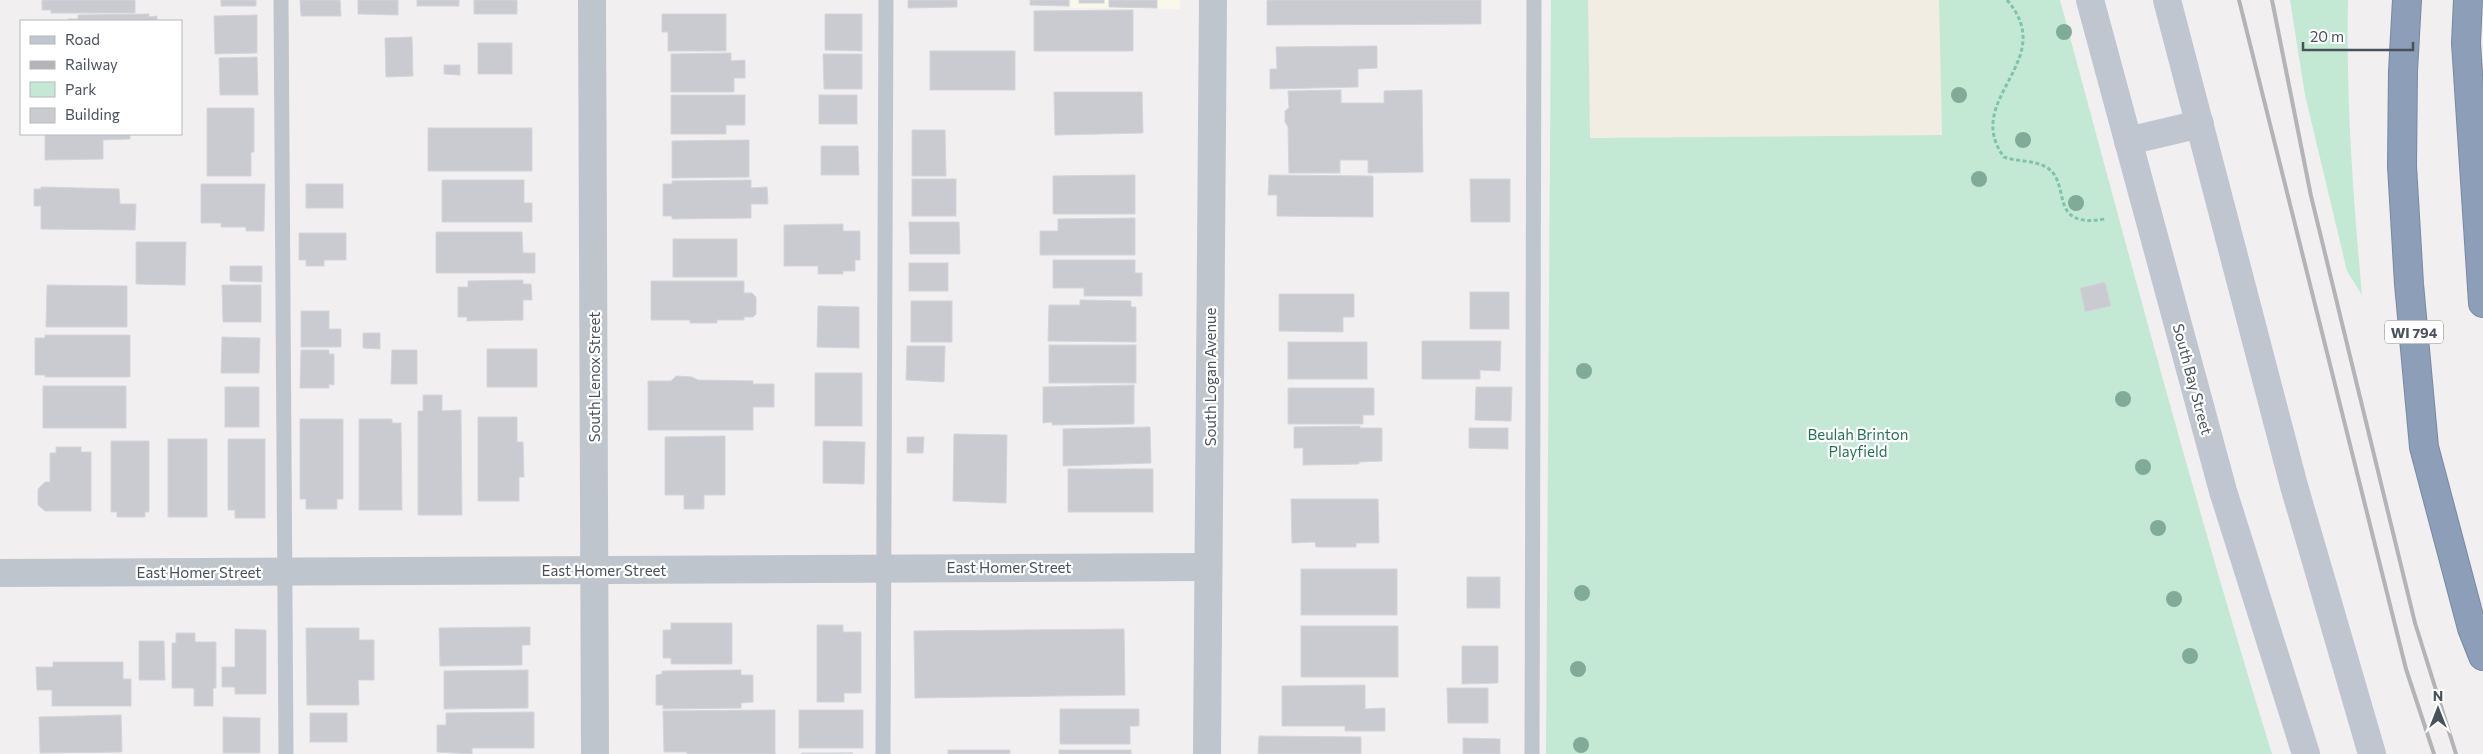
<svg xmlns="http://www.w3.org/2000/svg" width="2483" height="754" font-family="Commissioner,sans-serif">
<rect width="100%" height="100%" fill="#f1efef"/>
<polygon fill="#faf7eb" points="1071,0 1180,0 1180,9 1070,8"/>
<g fill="#c3e9d5">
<path d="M1551 0H2060C2128 252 2195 505 2272 754H1546Z"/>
<path d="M2290 0H2348C2346 99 2353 197 2362 295L2347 271 2305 95Z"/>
</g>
<polygon fill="#f1ede2" points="1588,0 1939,0 1942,135 1590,138"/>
<g fill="#c9cbd1" stroke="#d4d5da">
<polygon points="42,0 135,0 135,13 51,13 51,10 42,10"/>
<rect x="221" y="0" width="35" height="6"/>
<polygon points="300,0 340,0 341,16 301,16"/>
<polygon points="358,0 398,0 398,15 358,14"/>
<rect x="417" y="0" width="42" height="6"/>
<rect x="474" y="0" width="43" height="14"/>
<polygon points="908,0 957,0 957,7 908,8"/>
<polygon points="1030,0 1069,0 1069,6 1030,5"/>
<rect x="1079" y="0" width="25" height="3"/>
<polygon points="1109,0 1157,0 1157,8 1109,7"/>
<polygon points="1267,0 1481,0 1481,24 1267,25"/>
<polygon points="1133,10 1133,51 1034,51 1034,11"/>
<polygon points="149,14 149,17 157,16 157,21 68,21 68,19 78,19 78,15"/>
<polygon points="662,14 726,14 726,51 668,51 668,32 662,32"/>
<polygon points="825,14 862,14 862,51 825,50"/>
<polygon points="257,15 257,53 215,54 214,16"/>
<polygon points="412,37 413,76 386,77 385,38"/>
<rect x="478" y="43" width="34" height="31"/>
<polygon points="1377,46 1377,68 1358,69 1358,87 1270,89 1270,69 1277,69 1276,47"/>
<rect x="930" y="51" width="85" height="39"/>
<polygon points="731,53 731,61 745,60 745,78 734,78 734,92 671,92 671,54"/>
<polygon points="823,54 862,54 862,89 824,89"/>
<polygon points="257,57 258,95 220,95 219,58"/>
<polygon points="444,65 460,65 460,75 444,74"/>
<polygon points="1341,90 1341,103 1384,103 1384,91 1422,90 1423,172 1368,173 1368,160 1340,160 1340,173 1289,173 1288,127 1285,122 1285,111 1289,108 1288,91"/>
<polygon points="1054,92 1142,92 1143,133 1055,135"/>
<polygon points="671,95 745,95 745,125 726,125 726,134 671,134"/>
<rect x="819" y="95" width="38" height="29"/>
<polygon points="207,108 254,108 254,152 251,152 251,176 207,176"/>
<rect x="428" y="128" width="104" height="43"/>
<polygon points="912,130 945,130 946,176 912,176"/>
<polygon points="45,134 130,134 130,139 103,140 103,159 45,160"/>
<polygon points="749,140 749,177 672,178 672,141"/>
<polygon points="821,146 858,146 859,175 821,175"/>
<polygon points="1135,175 1135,214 1053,214 1053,176"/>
<polygon points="1269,175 1373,176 1373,217 1277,216 1277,195 1268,195"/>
<rect x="912" y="179" width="44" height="37"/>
<polygon points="1470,179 1510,179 1510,222 1471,222"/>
<polygon points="442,180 524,180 524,203 532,203 532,222 442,222"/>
<polygon points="751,180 751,188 767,187 768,204 751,204 751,218 672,219 672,216 663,216 663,184 672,184 672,181"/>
<polygon points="201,184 265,184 264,231 246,231 246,227 221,227 221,223 201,223"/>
<rect x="306" y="184" width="37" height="24"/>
<polygon points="41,187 119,189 120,204 136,204 135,230 41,229 41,206 34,206 34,189 41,189"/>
<polygon points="1135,218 1135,255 1040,255 1040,231 1058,231 1058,219"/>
<polygon points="909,222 959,222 960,254 910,254"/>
<polygon points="843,224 843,231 860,231 860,260 855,260 855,271 843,271 843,274 818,274 818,266 784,266 784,225"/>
<polygon points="436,232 522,232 523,253 535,253 535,273 436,273"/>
<polygon points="299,233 346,233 346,260 324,260 324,266 306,266 306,260 299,260"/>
<rect x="673" y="239" width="64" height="38"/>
<polygon points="136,242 186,242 185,285 136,284"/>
<polygon points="1053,260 1135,260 1135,273 1142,273 1142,296 1084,296 1084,288 1053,288"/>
<rect x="909" y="263" width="39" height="28"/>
<polygon points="230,266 262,266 262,282 230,281"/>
<polygon points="523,280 523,284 531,284 532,300 523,300 523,320 467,321 467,317 458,317 458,287 468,287 468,281"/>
<polygon points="651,281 744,281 744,293 752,293 756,297 756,314 753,317 744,317 744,320 717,320 717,323 690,323 690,320 651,320"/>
<polygon points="2105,282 2111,306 2085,312 2080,288"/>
<polygon points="47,285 127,286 127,327 46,327"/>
<polygon points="222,285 261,285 261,322 223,322"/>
<rect x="1470" y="292" width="39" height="37"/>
<polygon points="1279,294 1354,294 1354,317 1343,317 1343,332 1279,331"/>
<polygon points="1080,300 1131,301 1131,307 1136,307 1136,342 1048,341 1049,305 1080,305"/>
<rect x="911" y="301" width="41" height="41"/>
<polygon points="818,306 859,307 859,348 817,347"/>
<polygon points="301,311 329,311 329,329 341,329 341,347 301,347"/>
<polygon points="363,333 380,333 380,349 363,348"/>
<polygon points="45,335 130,335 130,377 45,377 45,375 35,375 35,338 45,338"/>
<polygon points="222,337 260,338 259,373 221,373"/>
<polygon points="1422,341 1501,341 1500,371 1480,370 1480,379 1422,379"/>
<rect x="1288" y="342" width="79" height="37"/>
<rect x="1049" y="345" width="87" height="38"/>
<polygon points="907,346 945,346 944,382 906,380"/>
<rect x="487" y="349" width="50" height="38"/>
<polygon points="301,350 329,350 329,354 334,354 334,385 329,384 329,388 300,388"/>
<polygon points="392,350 417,350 417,384 391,384"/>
<rect x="815" y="373" width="47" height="53"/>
<polygon points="676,376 692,377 698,380 753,381 753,384 774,384 774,407 753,407 753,430 648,430 648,381 671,381"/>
<polygon points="1134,385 1134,424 1052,425 1052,422 1043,423 1043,387"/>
<rect x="43" y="386" width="83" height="42"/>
<rect x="225" y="387" width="34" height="40"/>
<polygon points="1476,387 1512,387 1511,421 1475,420"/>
<polygon points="1288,388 1374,388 1374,415 1363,415 1363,424 1288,424"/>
<polygon points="423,395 442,395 442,411 461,410 462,515 418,515 418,411 423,411"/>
<polygon points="478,417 517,417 517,442 523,442 524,477 519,477 519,501 478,501"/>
<polygon points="300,419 343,419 343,499 337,499 337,509 306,509 306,499 300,499"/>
<polygon points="359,419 392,419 392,423 401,423 402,510 359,510"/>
<polygon points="1360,426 1360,428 1382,428 1382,461 1359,462 1359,464 1303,465 1303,448 1294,448 1294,427"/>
<polygon points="1150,427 1151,463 1063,466 1063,429"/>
<polygon points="1469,428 1508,428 1508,449 1469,448"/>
<polygon points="954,434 1007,435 1006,503 953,501"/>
<polygon points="725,436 725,495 704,495 704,509 684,509 684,495 665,495 665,437"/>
<polygon points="907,437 924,437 923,453 907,453"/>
<rect x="168" y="439" width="39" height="78"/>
<polygon points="228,439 265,439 265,518 235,518 235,510 228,510"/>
<polygon points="111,441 149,441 149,512 145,512 145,517 117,517 117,512 111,512"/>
<polygon points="823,441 865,442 864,484 823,483"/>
<polygon points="56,447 81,447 81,452 91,452 91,511 45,511 38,505 38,489 45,482 50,482 50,453 56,453"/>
<rect x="1068" y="469" width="85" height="43"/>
<polygon points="1291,499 1378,499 1379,543 1356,543 1356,547 1316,547 1315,542 1292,543"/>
<rect x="1301" y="569" width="96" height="46"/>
<rect x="1467" y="577" width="33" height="31"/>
<polygon points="671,623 732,623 732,664 671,664 671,658 663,658 663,630 671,630"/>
<polygon points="817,625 843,625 843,632 861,632 861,693 844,693 844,702 817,702"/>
<rect x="1301" y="626" width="97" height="51"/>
<polygon points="530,627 530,645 522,645 522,665 440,666 439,628"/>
<polygon points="306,628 359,628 359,640 374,640 374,680 358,680 359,705 307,705"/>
<polygon points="235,629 266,630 266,694 235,694 235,687 222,687 222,667 235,667"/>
<polygon points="1124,629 1125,695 915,698 914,631"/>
<polygon points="176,633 195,633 195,642 216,642 216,688 213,688 213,706 194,706 194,688 172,688 172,643 176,643"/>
<polygon points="139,641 164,641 165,680 139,680"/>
<polygon points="1462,646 1498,646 1498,683 1462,684"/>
<polygon points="53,662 123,662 123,679 131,679 131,706 52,706 52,690 37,690 36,667 53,667"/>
<polygon points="528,670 528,708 444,709 444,671"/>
<polygon points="741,670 741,675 753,675 753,702 741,703 741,708 663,709 663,705 656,705 656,675 662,674 662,671"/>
<polygon points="1365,685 1365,709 1385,708 1385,731 1345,731 1345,726 1282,726 1282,686"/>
<polygon points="1447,688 1488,688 1488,723 1448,723"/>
<polygon points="1060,709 1139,709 1139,726 1130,726 1130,744 1060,744"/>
<polygon points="775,710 775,754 687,754 687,752 664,752 663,711"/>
<rect x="799" y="710" width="64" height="38"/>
<polygon points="534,712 534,748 472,748 472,754 437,752 437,725 446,725 446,713"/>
<rect x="310" y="713" width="37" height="29"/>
<polygon points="121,715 122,752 40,753 39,717"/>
<polygon points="223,717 260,718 260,753 223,753"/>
<polygon points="1259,736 1361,737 1361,754 1258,754"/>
<polygon points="1463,738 1500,739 1500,754 1463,754"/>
<rect x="948" y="750" width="62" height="4"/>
<rect x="1059" y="750" width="72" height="4"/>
<polygon points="802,753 853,753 802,754"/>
</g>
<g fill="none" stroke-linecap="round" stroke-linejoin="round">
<g stroke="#7889a3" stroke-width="30">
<g id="highway">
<polyline points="2407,0 2403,71 2402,166 2409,284 2424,447 2472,628 2483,656"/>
<polyline points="2468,0 2466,43 2483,303"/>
</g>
</g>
<path stroke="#7fc3a8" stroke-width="3" stroke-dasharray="4 2.5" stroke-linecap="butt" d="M2007 0C2060 61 1961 99 2004 157 2018 162 2037 160 2049 169 2071 186 2048 229 2105 219"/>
<g stroke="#bfc5cc" stroke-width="15">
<polyline points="281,0 286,754"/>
<polyline points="883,754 886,0"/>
<polyline points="1532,754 1534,0"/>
</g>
<g stroke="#bfc5cc" stroke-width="28">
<polyline points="592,0 595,754"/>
<polyline points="0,573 1208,567"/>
<polyline points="1207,754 1213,0"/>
</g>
<g stroke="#bfc6d0" stroke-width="28">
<polyline points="2090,0 2223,491 2306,754"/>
<polyline points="2167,0 2294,486 2372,754"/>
<polyline points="2128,141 2200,124"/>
</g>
<use href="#highway" stroke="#8d9eb8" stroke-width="28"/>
<g stroke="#b2b4b8" stroke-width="4">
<polyline points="2239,0 2406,669 2434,754"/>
<polyline points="2272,0 2311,196 2415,623 2456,754"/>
</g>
</g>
<g fill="#80ab99">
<circle cx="2064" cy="32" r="8"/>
<circle cx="1959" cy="95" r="8"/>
<circle cx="2023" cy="140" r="8"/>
<circle cx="1979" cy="179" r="8"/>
<circle cx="2076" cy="203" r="8"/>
<circle cx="1584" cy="371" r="8"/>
<circle cx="2123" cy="399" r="8"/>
<circle cx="2143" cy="467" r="8"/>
<circle cx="2158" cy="528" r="8"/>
<circle cx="1582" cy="593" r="8"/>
<circle cx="2174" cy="599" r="8"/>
<circle cx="2190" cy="656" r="8"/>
<circle cx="1578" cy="669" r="8"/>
<circle cx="1581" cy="745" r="8"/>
</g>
<g text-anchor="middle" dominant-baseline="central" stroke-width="4.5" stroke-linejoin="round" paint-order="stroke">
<rect fill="#fff" stroke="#80858c" stroke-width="1" x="2385" y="320.5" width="58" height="23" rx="4"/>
<g font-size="14" font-weight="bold" fill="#49515a">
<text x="2414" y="332">WI 794</text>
</g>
<g font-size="15" fill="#49515a" stroke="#fff">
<text transform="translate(594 377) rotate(-90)">South Lenox Street</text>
<text transform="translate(1210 377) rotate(-90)">South Logan Avenue</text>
<text transform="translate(2193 379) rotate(75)">South Bay Street</text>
<text x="1009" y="567">East Homer Street</text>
<text x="604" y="570">East Homer Street</text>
<text x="199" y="572">East Homer Street</text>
</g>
<g font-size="15" fill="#237352" stroke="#fff">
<text x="1858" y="434">Beulah Brinton<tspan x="1858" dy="17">Playfield</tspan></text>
</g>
</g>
<rect x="20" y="20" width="162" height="115" fill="#ffffff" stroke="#b6b9bd"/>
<rect x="30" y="36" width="25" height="8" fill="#bfc6d0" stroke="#b6b9bd"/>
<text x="65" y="45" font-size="15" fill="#49515a">Road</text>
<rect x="30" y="61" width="25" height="8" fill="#b2b4b8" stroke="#b6b9bd"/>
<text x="65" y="70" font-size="15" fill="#49515a">Railway</text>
<rect x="30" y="82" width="25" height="15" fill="#c3e9d5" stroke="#b6b9bd"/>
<text x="65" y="95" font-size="15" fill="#49515a">Park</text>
<rect x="30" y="108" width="25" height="15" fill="#c9cbd1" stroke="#b6b9bd"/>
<text x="65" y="120" font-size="15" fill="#49515a">Building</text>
<g transform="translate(2438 709)" stroke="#ffffff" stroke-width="4" paint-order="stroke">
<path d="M0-4L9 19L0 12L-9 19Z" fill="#49515a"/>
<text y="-8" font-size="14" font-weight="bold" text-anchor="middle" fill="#49515a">N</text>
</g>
<path d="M2303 42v8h110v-8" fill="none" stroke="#49515a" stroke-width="2.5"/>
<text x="2310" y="42" font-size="15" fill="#49515a" stroke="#ffffff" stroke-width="4" paint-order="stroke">20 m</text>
</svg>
